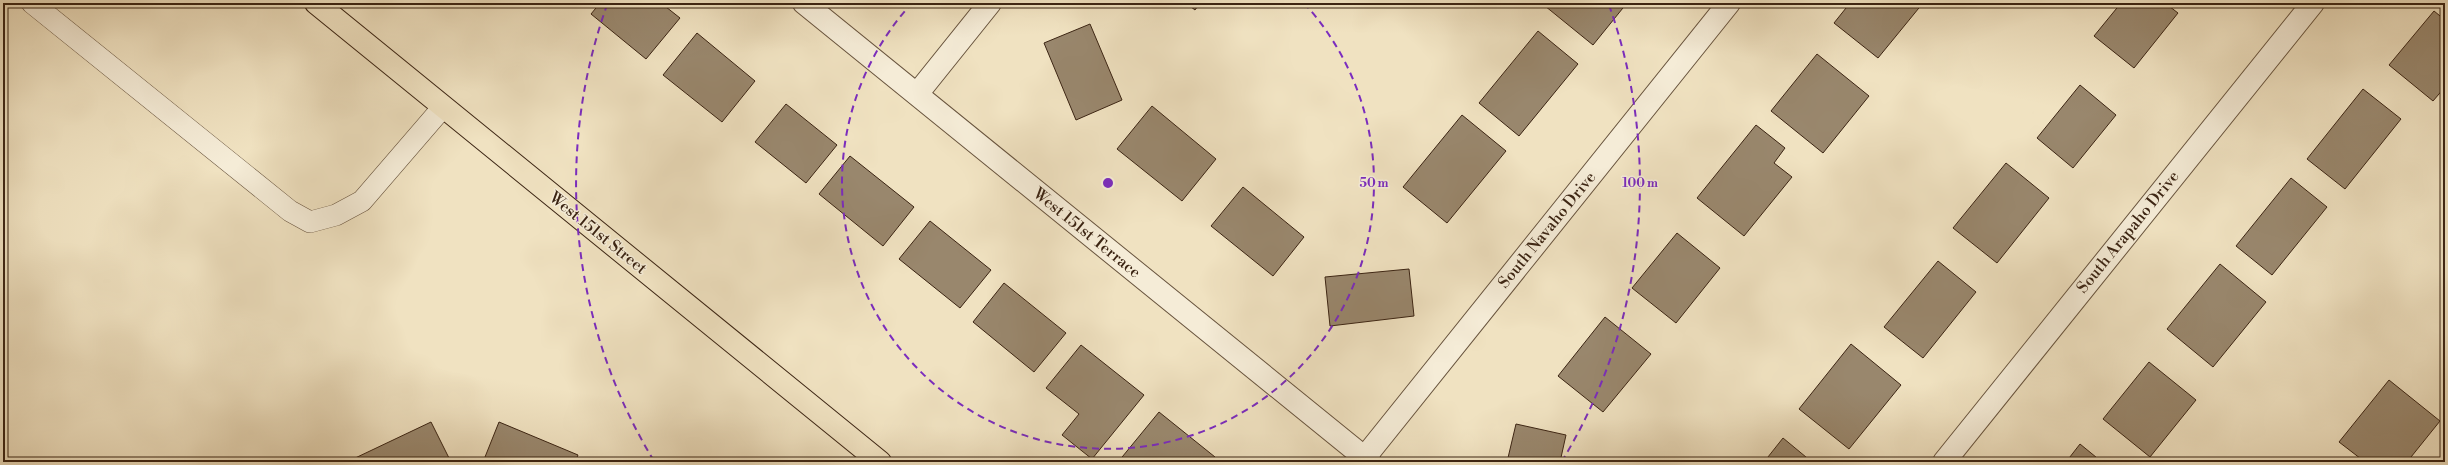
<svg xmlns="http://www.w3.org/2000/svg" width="2448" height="465" font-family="'Libre Bodoni',serif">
<rect width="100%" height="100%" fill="#f0e2c1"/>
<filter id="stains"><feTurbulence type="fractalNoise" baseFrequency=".005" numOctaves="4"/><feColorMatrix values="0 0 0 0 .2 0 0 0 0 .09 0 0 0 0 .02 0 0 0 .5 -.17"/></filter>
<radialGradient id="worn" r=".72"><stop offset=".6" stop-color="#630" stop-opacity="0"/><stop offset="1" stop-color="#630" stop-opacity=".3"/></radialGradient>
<g fill="#99876d" stroke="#3b2413">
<polygon points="600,3 661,3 680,18 646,59 591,14"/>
<polygon points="1186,3 1200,3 1195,10"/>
<polygon points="1548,3 1627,3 1593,45 1545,6"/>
<polygon points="1850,3 1923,3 1878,58 1834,23"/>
<polygon points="2121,3 2165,3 2178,13 2134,68 2094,36"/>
<polygon points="2434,11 2445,20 2445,87 2433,101 2389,65"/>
<polygon points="1090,24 1122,100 1076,120 1044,43"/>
<polygon points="1538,31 1578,64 1519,136 1479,103"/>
<polygon points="697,33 755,81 722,122 663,75"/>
<polygon points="1817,54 1869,96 1823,153 1771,111"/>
<polygon points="2080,85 2116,115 2073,168 2037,138"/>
<polygon points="2363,89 2401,119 2345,189 2307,159"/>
<polygon points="786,104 837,145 806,183 755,142"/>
<polygon points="1152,106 1216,159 1182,201 1117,149"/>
<polygon points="1462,115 1506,151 1447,223 1403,187"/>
<polygon points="1756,125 1785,148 1774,163 1792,177 1744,236 1697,198"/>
<polygon points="850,156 914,207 883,246 819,194"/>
<polygon points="2006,163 2049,198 1997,263 1953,228"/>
<polygon points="2291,178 2327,207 2272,275 2236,246"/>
<polygon points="1243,187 1304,237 1273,276 1211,226"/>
<polygon points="930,221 991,270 960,308 899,259"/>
<polygon points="1677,233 1720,268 1676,323 1632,288"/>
<polygon points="1938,261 1976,292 1923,358 1884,327"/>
<polygon points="2220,264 2266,302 2213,367 2167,329"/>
<polygon points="1409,269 1414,316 1330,326 1325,277"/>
<polygon points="1004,283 1066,333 1034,372 973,322"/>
<polygon points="1605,317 1651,354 1603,412 1558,376"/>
<polygon points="1851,344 1901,385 1849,449 1799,409"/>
<polygon points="1081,345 1144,395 1092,459 1062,435 1079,414 1046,388"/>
<polygon points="2149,362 2196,400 2150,457 2103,419"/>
<polygon points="2389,380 2440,421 2407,462 2365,462 2339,442"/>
<polygon points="1159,412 1215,457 1211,462 1118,462"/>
<polygon points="431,422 451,462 352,462 351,460"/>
<polygon points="499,422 578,455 575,462 483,462"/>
<polygon points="1516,424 1566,435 1560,462 1507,462"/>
<polygon points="1783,438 1812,462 1764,462"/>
<polygon points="2080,444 2102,462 2066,462"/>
</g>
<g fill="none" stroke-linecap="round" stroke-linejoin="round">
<g stroke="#68543e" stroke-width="22">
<polyline id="lane" points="32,3 290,211 310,222 336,215 362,201 443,107"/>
</g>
<g stroke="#68543e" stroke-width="24">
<g id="street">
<polyline points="804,3 1370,462"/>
<polyline points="917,94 990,3"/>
<polyline points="1365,457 1729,3"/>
<polyline points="1944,462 2313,3"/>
</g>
</g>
<g stroke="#3b2413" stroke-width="24">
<polyline id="primary" points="316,3 880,462"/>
</g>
<use href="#lane" stroke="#f5ecd7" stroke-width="21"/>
<use href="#street" stroke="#f5ecd7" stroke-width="22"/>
<use href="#primary" stroke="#f0e2c1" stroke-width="22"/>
</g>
<g fill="none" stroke="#7b2cbf" stroke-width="2" stroke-dasharray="7 5">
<path d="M1304 3A266 266 0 1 1 912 3"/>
<path d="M654 461A532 532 0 0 1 607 5M1609 5A532 532 0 0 1 1562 461"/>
</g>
<g text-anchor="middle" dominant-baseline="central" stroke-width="3" stroke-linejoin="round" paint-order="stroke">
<g font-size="16" fill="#3b2413" stroke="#f5ecd7">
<text transform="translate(1547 230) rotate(-51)">South Navaho Drive</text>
<text transform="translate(2128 232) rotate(-51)">South Arapaho Drive</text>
<text transform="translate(598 233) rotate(39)">West 151st Street</text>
<text transform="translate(1087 233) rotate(39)">West 151st Terrace</text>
</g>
</g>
<circle cx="1108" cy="183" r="6" fill="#7b2cbf" stroke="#f5ecd7" stroke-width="2"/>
<g font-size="12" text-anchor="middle" font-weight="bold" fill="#7b2cbf" stroke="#f5ecd7" stroke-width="3" stroke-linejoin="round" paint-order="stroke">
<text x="1374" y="187">50 m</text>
<text x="1640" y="187">100 m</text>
</g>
<rect width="2448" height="465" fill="none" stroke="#f0e2c1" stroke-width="16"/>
<rect x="4" y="4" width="2440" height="457" fill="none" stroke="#3b2413" stroke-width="2"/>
<rect x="8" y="8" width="2432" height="449" fill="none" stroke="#3b2413"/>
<rect width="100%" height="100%" filter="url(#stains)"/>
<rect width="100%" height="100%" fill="url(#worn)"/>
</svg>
